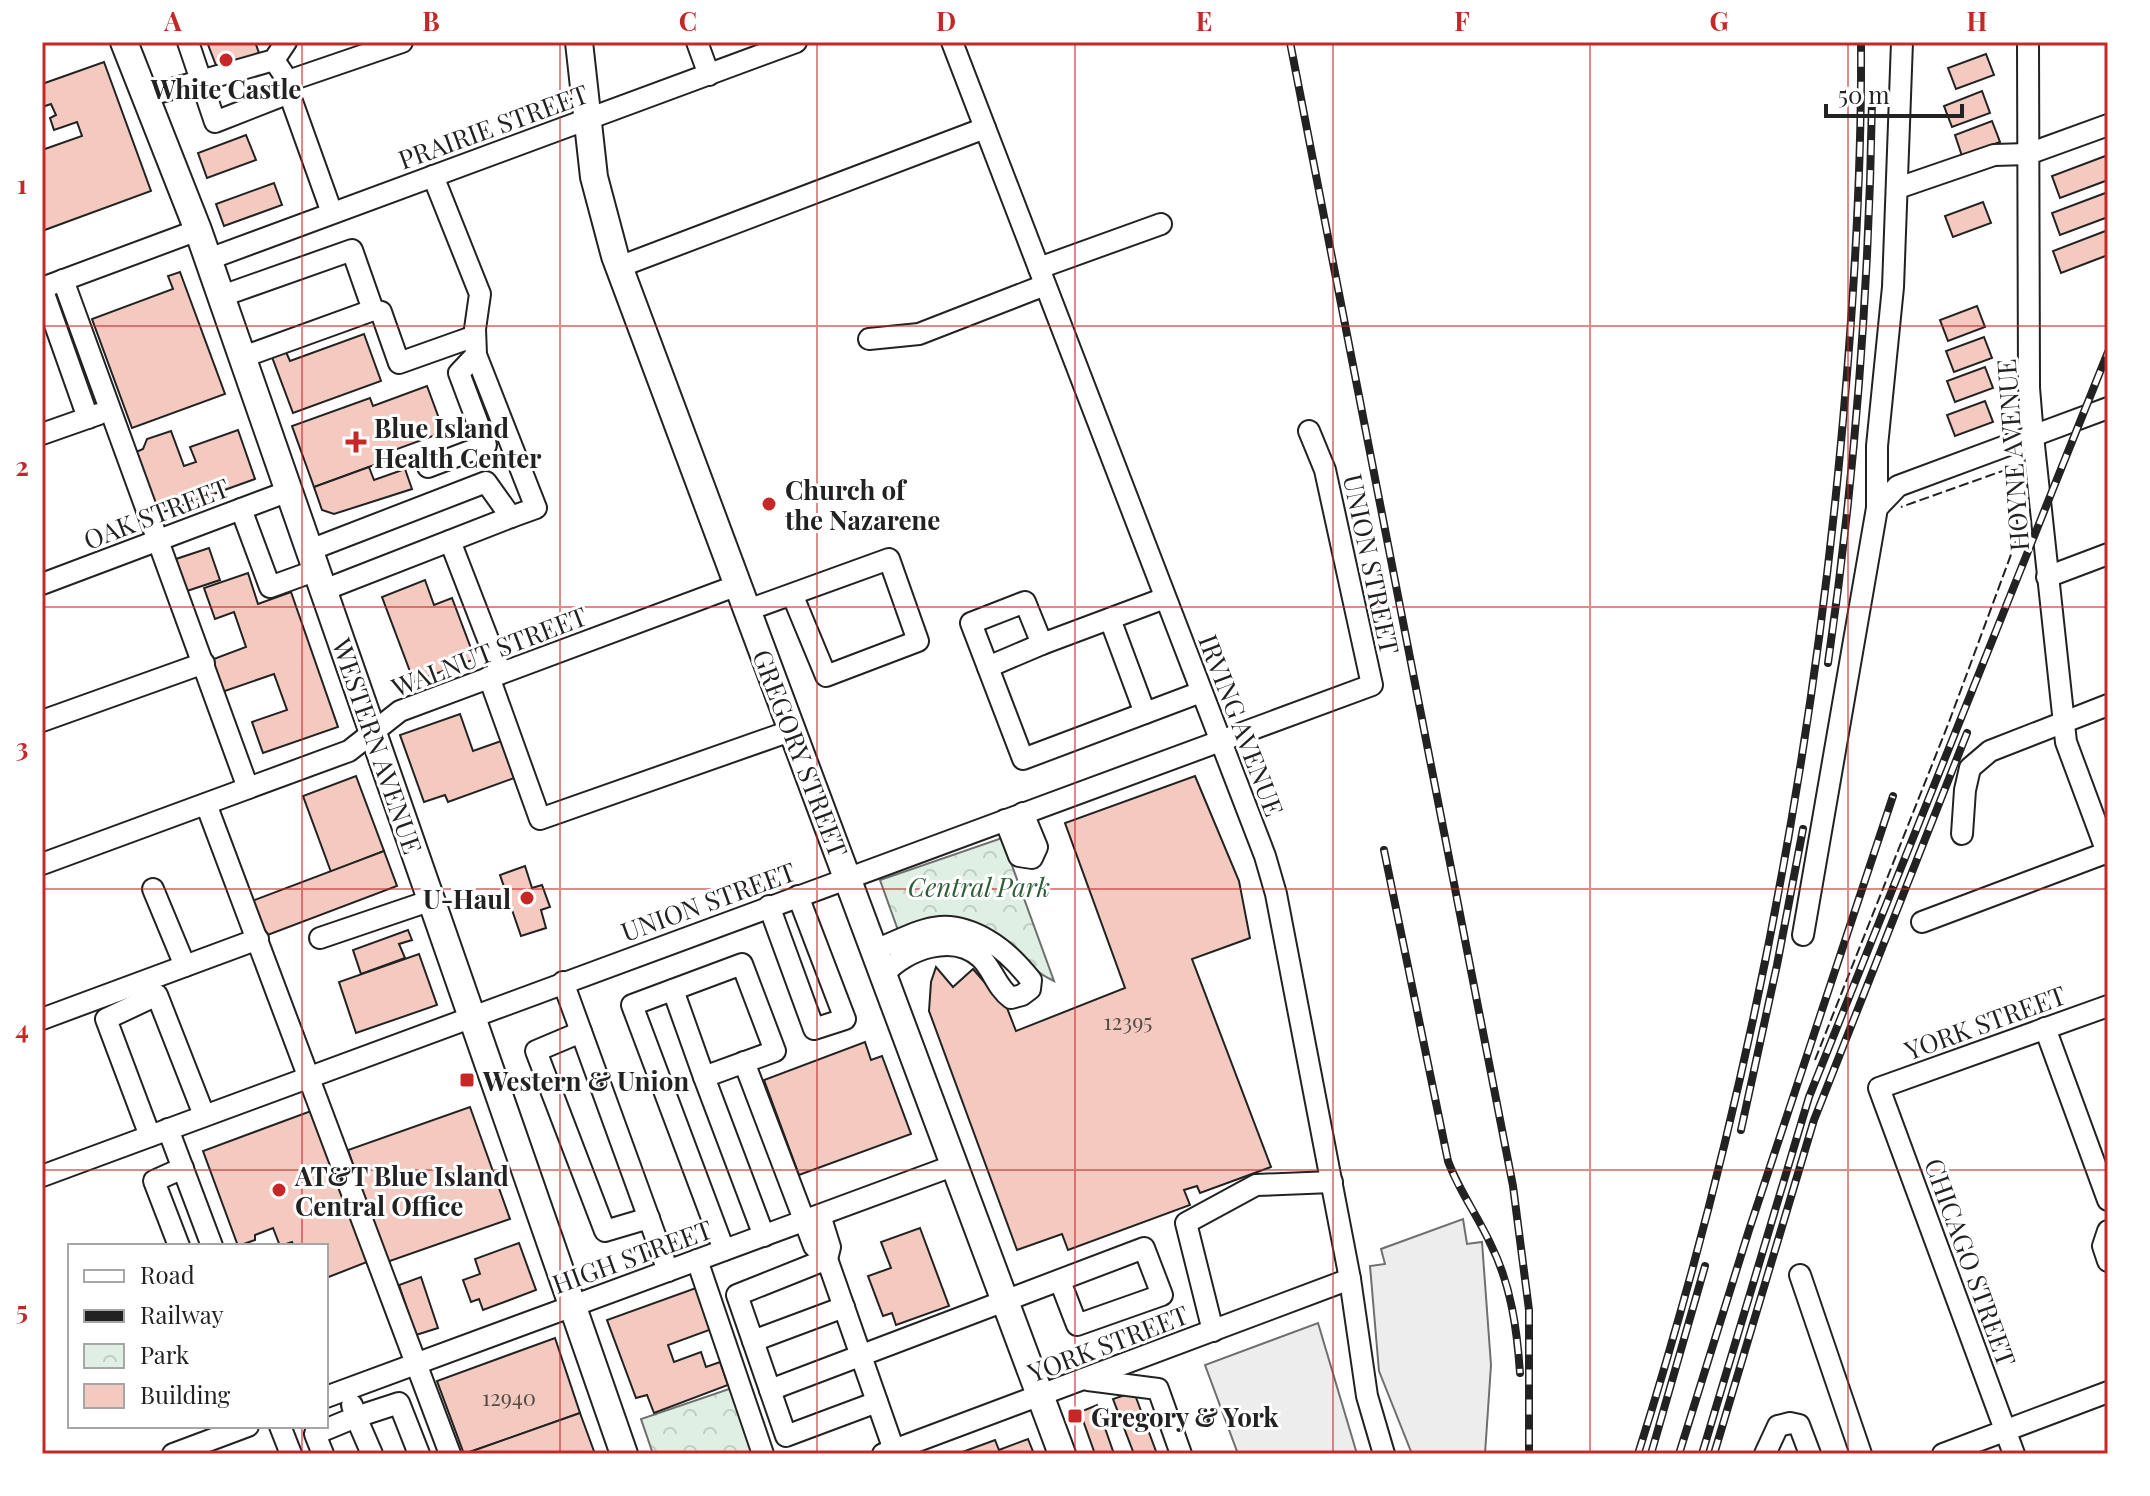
<svg xmlns="http://www.w3.org/2000/svg" width="2150" height="1496" font-family="'Playfair Display',serif">
<defs>
<pattern id="park-crowns" width="20" height="18" patternUnits="userSpaceOnUse" patternTransform="scale(2)"><rect width="20" height="18" fill="#e0efe3"/><path d="M2 6a3 3 0 1 1 6 0M12 15a3 3 0 1 1 6 0" fill="none" stroke="#c0cdc2"/></pattern>
</defs>
<rect width="100%" height="100%" fill="#fff"/>
<g fill="url(#park-crowns)" stroke="#6f6f6f" stroke-width="2">
<path d="M1002 838 1054 981C1031 970 1033 964 1017 949 981 917 943 929 899 933L880 880Z"/>
<polygon points="732,1388 755,1454 653,1454 641,1419"/>
</g>
<g fill="#ededed" stroke="#6f6f6f" stroke-width="2">
<polygon points="1463,1219 1467,1244 1482,1242 1491,1365 1485,1454 1412,1454 1379,1371 1370,1266 1385,1264 1381,1249"/>
<polygon points="1318,1323 1357,1454 1238,1454 1205,1365"/>
</g>
<g fill="#f3c9c0" stroke="#222" stroke-width="2">
<polygon points="207,42 255,42 259,53 217,68"/>
<polygon points="1986,54 1994,75 1956,89 1948,68"/>
<polygon points="104,62 151,191 42,231 42,150 82,136 77,122 54,130 50,118 56,115 51,104 42,107 42,84"/>
<polygon points="1982,91 1990,113 1952,127 1944,106"/>
<polygon points="1992,121 2000,142 1962,156 1955,135"/>
<polygon points="246,135 256,160 207,178 198,153"/>
<polygon points="2108,155 2108,180 2060,198 2052,176"/>
<polygon points="274,183 282,205 224,226 216,204"/>
<polygon points="2108,192 2108,217 2060,235 2052,213"/>
<polygon points="1983,202 1991,223 1953,237 1945,216"/>
<polygon points="2108,230 2108,255 2061,273 2053,251"/>
<polygon points="180,272 225,394 132,428 92,319 173,289 168,276"/>
<polygon points="1977,306 1985,327 1948,341 1940,320"/>
<polygon points="364,334 381,381 293,413 272,357 286,352 290,361"/>
<polygon points="1984,337 1992,358 1954,372 1946,351"/>
<polygon points="1985,367 1993,388 1955,402 1947,381"/>
<polygon points="427,386 444,432 386,453 388,460 314,487 292,426 370,398 373,406"/>
<polygon points="1985,401 1993,422 1955,436 1947,415"/>
<polygon points="238,430 255,479 158,514 136,452 143,449 147,439 171,431 184,466 196,462 190,447"/>
<polygon points="369,467 374,480 405,469 412,489 334,514 322,510 314,487"/>
<polygon points="209,548 220,580 187,591 176,559"/>
<polygon points="248,573 258,604 291,592 338,727 263,753 252,722 287,710 274,674 222,692 211,660 246,647 234,612 215,619 204,588"/>
<polygon points="425,580 434,605 452,598 475,659 414,682 382,597"/>
<polygon points="460,714 473,751 504,740 517,777 448,802 445,795 424,802 400,735"/>
<polygon points="356,776 384,851 331,872 303,796"/>
<polygon points="1195,776 1239,881 1250,938 1192,959 1271,1167 1200,1193 1197,1186 1184,1190 1190,1205 1068,1250 1062,1234 1017,1250 929,1011 931,982 936,967 953,987 973,969 1007,1008 1016,1031 1125,988 1065,823"/>
<polygon points="384,851 397,886 265,936 252,901"/>
<polygon points="525,866 532,888 542,885 550,907 541,910 546,928 521,936 500,875"/>
<polygon points="408,930 412,940 399,944 405,958 361,974 353,950"/>
<polygon points="419,954 437,1005 356,1033 339,982"/>
<polygon points="865,1042 871,1060 882,1056 911,1134 799,1175 764,1080"/>
<polygon points="470,1107 510,1219 387,1262 348,1150"/>
<polygon points="311,1111 367,1262 326,1278 326,1246 294,1246 292,1242 280,1246 273,1228 255,1235 255,1240 238,1246 203,1151"/>
<polygon points="920,1228 949,1306 896,1325 892,1313 883,1316 868,1276 891,1268 881,1242"/>
<polygon points="519,1243 536,1290 483,1310 479,1299 471,1302 463,1280 480,1274 475,1259"/>
<polygon points="421,1277 438,1328 416,1335 399,1285"/>
<polygon points="696,1288 712,1329 668,1345 674,1362 701,1352 706,1367 720,1362 728,1385 654,1413 647,1395 636,1398 607,1320"/>
<polygon points="555,1338 580,1413 464,1454 437,1381"/>
<polygon points="1134,1392 1157,1454 1134,1454 1113,1399"/>
<polygon points="1097,1405 1114,1454 1095,1454 1080,1412"/>
<polygon points="580,1413 595,1454 464,1454"/>
<polygon points="1028,1439 1034,1454 957,1454 995,1440 999,1450"/>
</g>
<g fill="none" stroke-linecap="round" stroke-linejoin="round">
<g stroke="#222" stroke-width="24">
<g id="minor">
<polyline points="188,42 215,122 289,93"/>
<polyline points="697,42 709,75"/>
<polyline points="952,42 1265,856 1276,894 1350,1279 1367,1396 1384,1454"/>
<polyline points="2028,42 2029,388 2033,436 2066,742 2108,855"/>
<polyline points="274,60 288,81 289,93 332,213"/>
<polyline points="288,81 402,42"/>
<polyline points="147,96 274,60 286,42"/>
<polyline points="433,176 480,294 475,329 476,355 536,508 511,517"/>
<polyline points="1898,188 1994,155 2028,154 2108,125"/>
<polyline points="209,259 796,42"/>
<polyline points="619,267 985,128"/>
<polyline points="1039,268 1161,224"/>
<polyline points="63,280 248,788"/>
<polyline points="42,288 198,230"/>
<polyline points="42,288 88,418"/>
<polyline points="222,296 352,250 373,310 243,357"/>
<polyline points="373,310 381,312 399,363 475,336"/>
<polyline points="869,339 919,334 1045,285"/>
<polyline points="42,434 99,414"/>
<polyline points="428,467 486,445 459,373 476,355"/>
<polyline points="1877,508 1877,446 1893,287 1902,42"/>
<polyline points="241,509 270,587 317,570"/>
<polyline points="450,541 501,673"/>
<polyline points="310,550 486,482 511,517 324,590"/>
<polyline points="2047,577 2108,554"/>
<polyline points="42,584 289,491"/>
<polyline points="1165,598 1042,644 1025,602 971,623 1023,759 1201,692"/>
<polyline points="748,610 889,559 918,641 826,676 792,594"/>
<polyline points="1110,619 1145,713"/>
<polyline points="988,667 1042,644"/>
<polyline points="489,677 540,819 793,730"/>
<polyline points="42,721 204,663"/>
<polyline points="206,804 450,1454"/>
<polyline points="1005,820 1019,856 1032,858 1037,847 1023,813"/>
<polyline points="1962,834 1965,790 1970,768 1990,751 2108,705"/>
<polyline points="42,864 349,751 400,711 738,585"/>
<polyline points="153,889 185,966"/>
<polyline points="769,906 814,1029 845,1019 798,896"/>
<polyline points="1922,922 2108,852"/>
<polyline points="1803,935 1877,508 1898,486 2108,408"/>
<polyline points="320,938 432,900"/>
<path d="M875 950C921 932 942 913 989 941 1006 951 1019 965 1031 980L1030 989 1022 995 1011 998C997 988 993 970 981 958 954 932 906 949 884 974"/>
<polyline points="563,982 668,1271"/>
<polyline points="673,990 704,1077"/>
<polyline points="42,1019 258,939"/>
<polyline points="2045,1028 2108,1200"/>
<polyline points="581,1032 536,1051 605,1231 649,1218"/>
<polyline points="744,1062 814,1246 827,1259 894,1450"/>
<polyline points="168,1129 212,1246"/>
<polyline points="150,1136 106,1019 157,995 204,1115"/>
<polyline points="42,1176 1372,685 1325,470 1309,431"/>
<polyline points="820,1215 830,1247 827,1259"/>
<polyline points="2108,1231 2103,1246 2108,1261"/>
<polyline points="179,1246 154,1181 183,1168"/>
<polyline points="724,1250 632,1005 742,964 775,1051 704,1077 764,1236"/>
<polyline points="827,1259 737,1295 770,1390 1144,1248 1162,1295 1077,1325 1060,1281"/>
<polyline points="697,1260 763,1454"/>
<polyline points="1800,1275 1861,1454"/>
<polyline points="1213,1331 1186,1223 1256,1185 1332,1182"/>
<polyline points="753,1341 844,1307"/>
<polyline points="1088,1380 1158,1389 1181,1454"/>
<polyline points="770,1390 786,1436 877,1402"/>
<polyline points="326,1397 955,1165"/>
<polyline points="280,1426 291,1454"/>
<polyline points="173,1454 248,1426"/>
<polyline points="323,1454 315,1434 356,1417 352,1405"/>
<polyline points="372,1454 356,1417 399,1403 419,1454"/>
<polyline points="883,1454 1350,1279"/>
<polyline points="1765,1454 1778,1426 1790,1423 1799,1425 1810,1454"/>
<polyline points="1943,1454 2108,1392"/>
<polyline points="2014,1454 1879,1088 2108,1006"/>
</g>
</g>
<g stroke="#222" stroke-width="30">
<g id="major">
<polyline points="124,42 198,230 624,1454"/>
<polyline points="579,42 594,177 615,256 1062,1454"/>
</g>
</g>
<use href="#minor" stroke="#fff" stroke-width="20"/>
<use href="#major" stroke="#fff" stroke-width="26"/>
<g stroke="#222" stroke-width="8">
<g id="rail">
<polyline points="1290,42 1513,1186 1529,1310 1529,1454"/>
<path d="M1828 663C1855 477 1869 288 1872 101"/>
<path d="M1384 850 1448 1161C1459 1191 1478 1216 1491 1245 1511 1285 1517 1329 1520 1373"/>
<polyline points="1741,1130 1777,965 1803,829"/>
<path d="M1638 1454C1739 1135 1805 807 1838 474 1852 331 1862 186 1861 42"/>
<polyline points="1651,1454 1705,1266"/>
<polyline points="1679,1454 1749,1230 1893,796"/>
<polyline points="1702,1454 1809,1097 2108,352"/>
<polyline points="1714,1454 1814,1120 1967,733"/>
</g>
</g>
<use href="#rail" stroke="#fff" stroke-width="5" stroke-dasharray="15" stroke-linecap="butt"/>
<polyline stroke="#222" stroke-width="2" stroke-dasharray="10 4" stroke-linecap="butt" points="1815,1060 1949,722 2019,533 2008,469 1901,507"/>
</g>
<path fill="none" stroke="#c62828" stroke-width="2" stroke-opacity="0.55" d="M302 42V1246M560 42V1454M817 42V1454M1075 42V1454M1333 42V1454M1590 42V1454M1848 42V1454M42 326H2108M42 607H2108M42 889H2108M42 1170H2108M302 1426V1454"/>
<g fill="#c62828" stroke="#fff" stroke-width="3">
<circle cx="226" cy="60" r="8"/>
<path d="M352 430h8v8h8v8h-8v8h-8v-8h-8v-8h8z"/>
<circle cx="769" cy="504" r="8"/>
<circle cx="527" cy="898" r="8"/>
<rect x="459" y="1072" width="16" height="16" rx="4"/>
<circle cx="279" cy="1190" r="8"/>
<rect x="1067" y="1408" width="16" height="16" rx="4"/>
</g>
<g text-anchor="middle" dominant-baseline="central" stroke-width="6" stroke-linejoin="round" paint-order="stroke">
<g font-size="22" fill="#564c4a">
<text x="1128" y="1021">12395</text>
<text x="509" y="1397">12940</text>
</g>
<g font-size="26" font-weight="bold" fill="#222" stroke="#fff" text-anchor="start">
<text x="226" y="88" text-anchor="middle">White Castle</text>
<text x="374" y="427">Blue Island<tspan x="374" dy="30">Health Center</tspan></text>
<text x="785" y="489">Church of<tspan x="785" dy="30">the Nazarene</tspan></text>
<text x="511" y="898" text-anchor="end">U-Haul</text>
<text x="483" y="1080">Western &amp; Union</text>
<text x="295" y="1175">AT&amp;T Blue Island<tspan x="295" dy="30">Central Office</tspan></text>
<text x="1091" y="1416">Gregory &amp; York</text>
</g>
<g font-size="26" fill="#222" stroke="#fff">
<text transform="translate(493 126) rotate(-20)">PRAIRIE STREET</text>
<text transform="translate(2012 455) rotate(-94)">HOYNE AVENUE</text>
<text transform="translate(156 513) rotate(-21)">OAK STREET</text>
<text transform="translate(1372 564) rotate(78)">UNION STREET</text>
<text transform="translate(489 651) rotate(-21)">WALNUT STREET</text>
<text transform="translate(1242 725) rotate(69)">IRVING AVENUE</text>
<text transform="translate(378 746) rotate(71)">WESTERN AVENUE</text>
<text transform="translate(801 753) rotate(69)">GREGORY STREET</text>
<text transform="translate(708 901) rotate(-20)">UNION STREET</text>
<text transform="translate(1985 1022) rotate(-20)">YORK STREET</text>
<text transform="translate(632 1256) rotate(-20)">HIGH STREET</text>
<text transform="translate(1971 1262) rotate(70)">CHICAGO STREET</text>
<text transform="translate(1108 1343) rotate(-21)">YORK STREET</text>
</g>
<g font-size="26" font-style="italic" fill="#2f5e38" stroke="#fff">
<text x="979" y="886">Central Park</text>
</g>
</g>
<rect width="2150" height="1496" fill="none" stroke="#ffffff" stroke-width="88"/>
<rect x="68" y="1244" width="260" height="184" fill="#ffffff" stroke="#a7a7a7" stroke-width="2"/>
<rect x="84" y="1270" width="40" height="12" fill="#ffffff" stroke="#a7a7a7" stroke-width="2"/>
<text x="140" y="1284" font-size="24" fill="#222222">Road</text>
<rect x="84" y="1310" width="40" height="12" fill="#222222" stroke="#a7a7a7" stroke-width="2"/>
<text x="140" y="1324" font-size="24" fill="#222222">Railway</text>
<rect x="84" y="1344" width="40" height="24" fill="url(#park-crowns)" stroke="#a7a7a7" stroke-width="2"/>
<text x="140" y="1364" font-size="24" fill="#222222">Park</text>
<rect x="84" y="1384" width="40" height="24" fill="#f3c9c0" stroke="#a7a7a7" stroke-width="2"/>
<text x="140" y="1404" font-size="24" fill="#222222">Building</text>
<path d="M1826 104v12h136v-12" fill="none" stroke="#222222" stroke-width="4"/>
<text x="1838" y="104" font-size="24" fill="#222222" stroke="#ffffff" stroke-width="6" paint-order="stroke">50 m</text>
<rect x="44" y="44" width="2062" height="1408" fill="none" stroke="#c62828" stroke-width="3"/>
<g font-size="26" text-anchor="middle" font-weight="bold" fill="#c62828">
<text x="173" y="31">A</text>
<text x="431" y="31">B</text>
<text x="688" y="31">C</text>
<text x="946" y="31">D</text>
<text x="1204" y="31">E</text>
<text x="1462" y="31">F</text>
<text x="1719" y="31">G</text>
<text x="1977" y="31">H</text>
<text x="22" y="194">1</text>
<text x="22" y="476">2</text>
<text x="22" y="757">3</text>
<text x="22" y="1039">4</text>
<text x="22" y="1320">5</text>
</g>
</svg>
